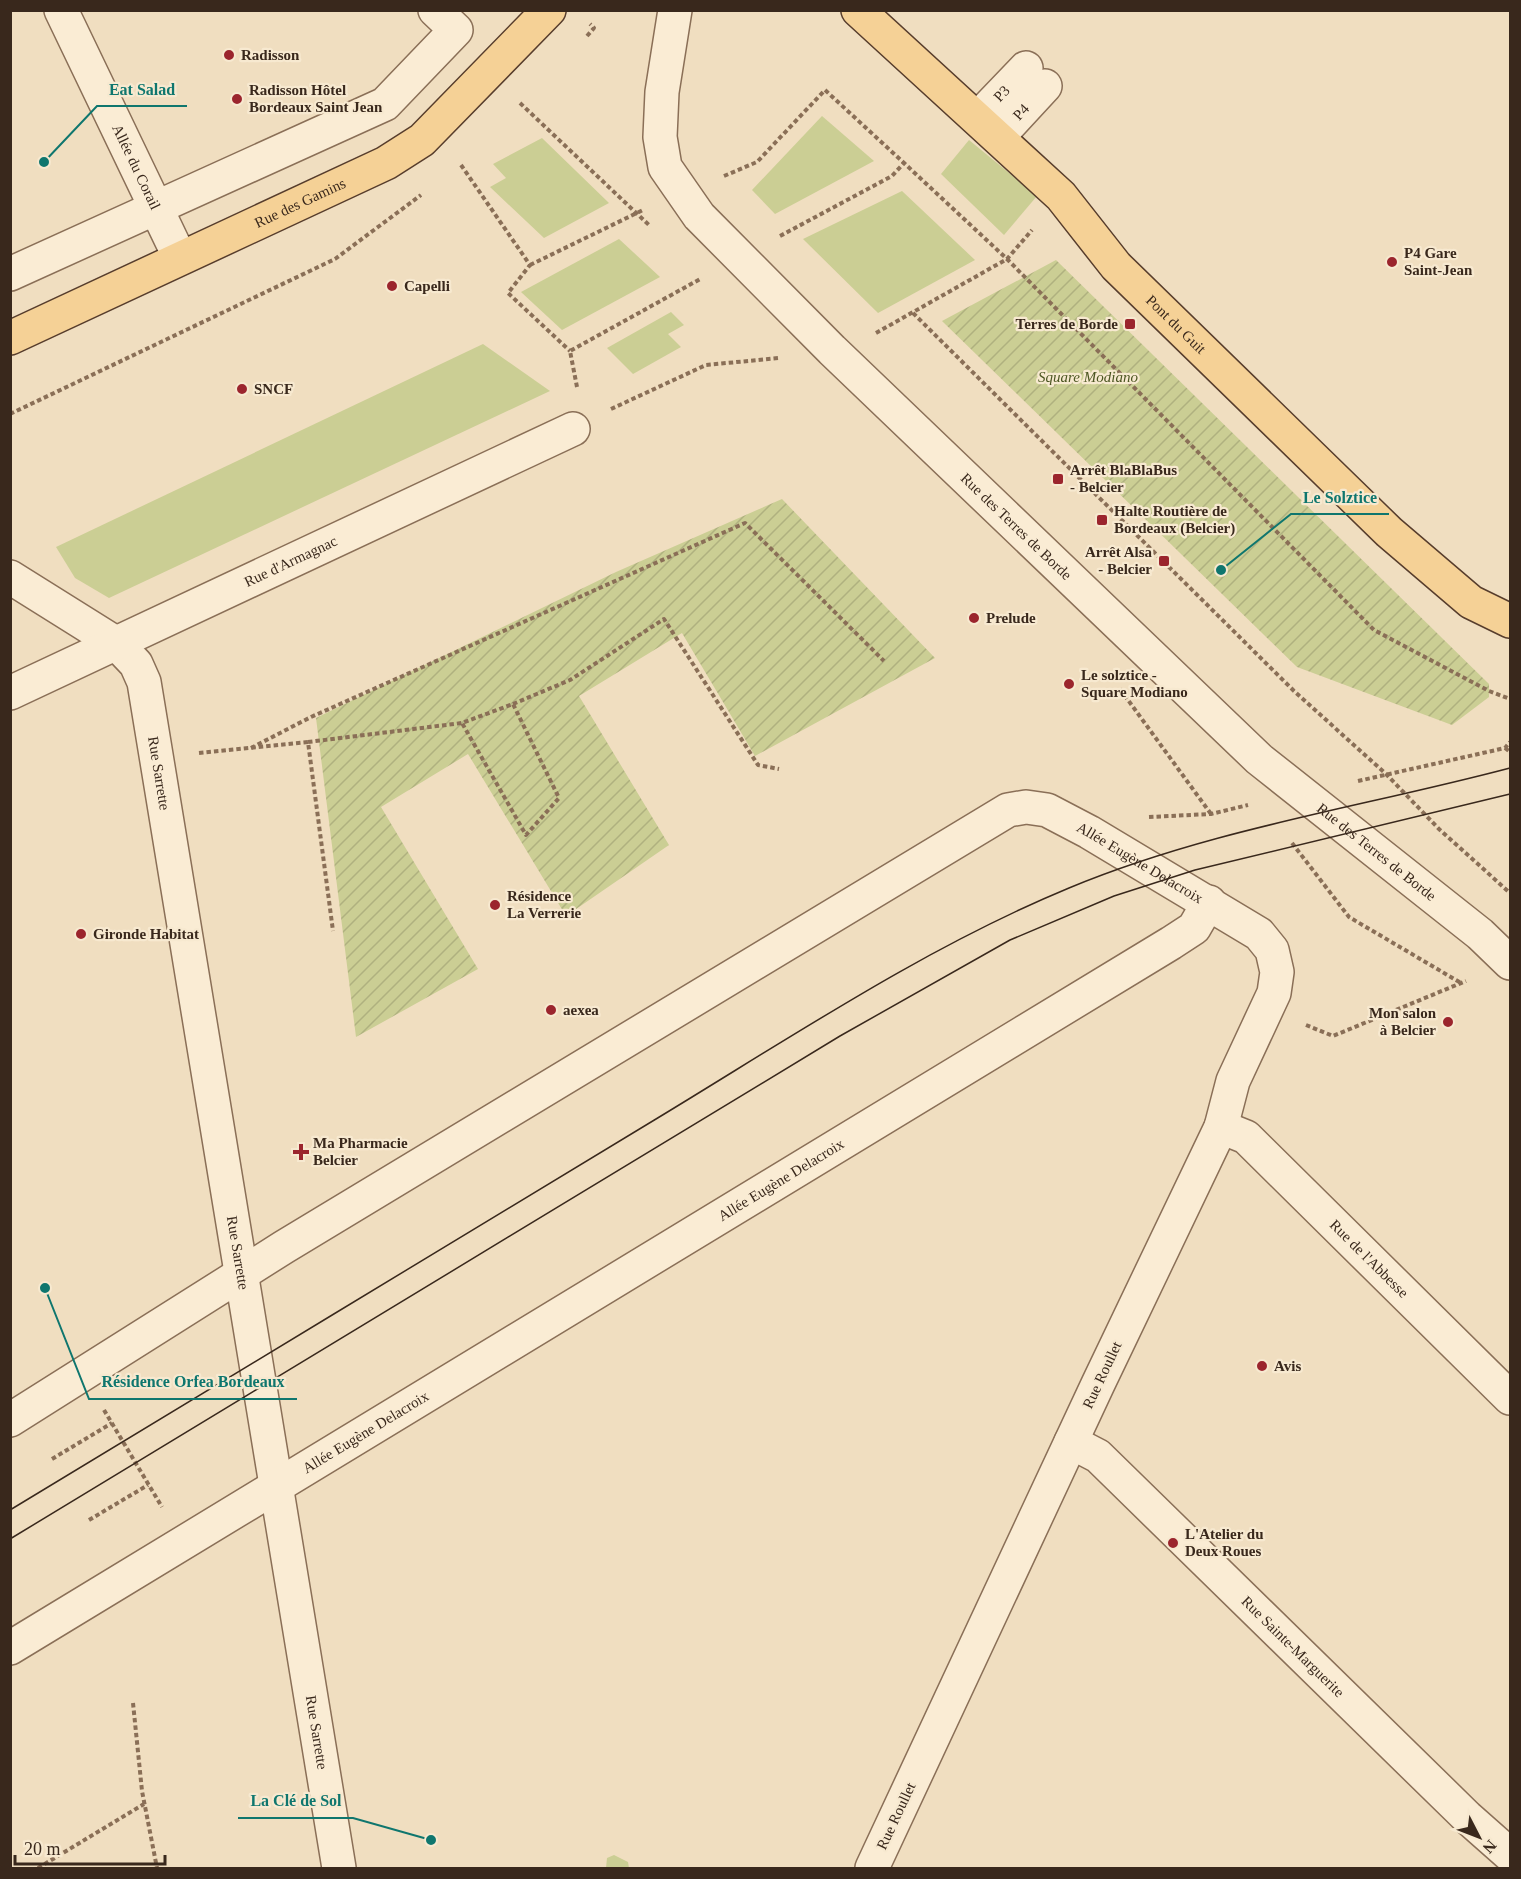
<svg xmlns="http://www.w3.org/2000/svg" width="1521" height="1879" font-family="Georgia,serif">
<defs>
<pattern id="garden-furrows" width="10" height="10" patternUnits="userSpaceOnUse" patternTransform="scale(1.5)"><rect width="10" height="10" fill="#cbce94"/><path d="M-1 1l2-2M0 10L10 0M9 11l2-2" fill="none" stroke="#afb17f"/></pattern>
</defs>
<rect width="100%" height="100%" fill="#f0dec0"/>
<g fill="#cbce94">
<polygon points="822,116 874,161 775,214 752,190"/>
<polygon points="542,138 609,203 544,238 490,187 506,178 493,164"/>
<polygon points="969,140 1037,196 1004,235 941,174"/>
<polygon points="902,191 975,260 878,313 803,239"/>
<polygon points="619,239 660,277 562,330 521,292"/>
<polygon points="671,312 684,325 668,334 681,347 633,374 607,348"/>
<polygon points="483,344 550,391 109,598 75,578 56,547"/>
<polygon points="614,1855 628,1862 629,1868 606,1868 607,1858"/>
</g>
<g fill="url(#garden-furrows)">
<polygon points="1056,260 1489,684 1489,697 1452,725 1297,667 942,321"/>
<polygon points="782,499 935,658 755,756 682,633 579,696 669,845 566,916 468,754 381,807 478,969 356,1037 316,718 616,572"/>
</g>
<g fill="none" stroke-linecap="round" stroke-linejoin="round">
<g stroke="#8a6f57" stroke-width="36">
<g id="minor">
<path id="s1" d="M61 10 180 258"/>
<path id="s2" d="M675 10 662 92 660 137 665 167 699 216 832 350 1259 759 1480 934 1510 963"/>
<path id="s3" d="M978 118 1026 68"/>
<path id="s4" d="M998 137 1045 86"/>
<polyline points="10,274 385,104 456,30 435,10"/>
<path id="s5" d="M10 577 117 644 136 664 144 682 339 1868"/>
<path id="s6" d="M10 693 573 429"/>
<path id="s7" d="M1221 1127 1246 1137 1510 1398"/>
<path id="s8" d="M10 1420 284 1247 1008 810 1026 807 1047 810 1089 832 1259 934 1272 950 1277 972 1274 993 1233 1081 1221 1127 1098 1384 872 1868"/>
<path id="s9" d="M1071 1442 1098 1456 1467 1817 1510 1855"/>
<path id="s10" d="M10 1648 1171 943 1194 928 1209 902"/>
</g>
</g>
<g stroke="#573d2c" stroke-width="36">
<g id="major">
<path id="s11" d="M858 10 1061 196 1116 266 1389 532 1471 602 1510 621"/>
<path id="s12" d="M10 338 386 163 422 140 549 10"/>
</g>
</g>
<g stroke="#8a6f57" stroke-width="4" stroke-dasharray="4.5 3" stroke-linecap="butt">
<polyline points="587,36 594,28 590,24"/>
<polyline points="520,103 650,226"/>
<polyline points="461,165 530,265 508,293 570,351"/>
<polyline points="724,176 757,162 825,90 904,163"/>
<polyline points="780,236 892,176 904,163 1007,259 1032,230"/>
<polyline points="530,265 643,210"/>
<polyline points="913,313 1294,691 1386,774 1439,829 1510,893"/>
<polyline points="876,333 1007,259 1374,630 1489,691 1510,699"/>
<polyline points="577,387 570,351 702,278"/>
<polyline points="611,409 706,365 779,358"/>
<polyline points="10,414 335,259 421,195"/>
<polyline points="1120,689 1211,814"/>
<polyline points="513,704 570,680 664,619 758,765 779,769"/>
<polyline points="308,742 462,723 513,704 559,798 526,835 462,723"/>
<polyline points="251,748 311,717 745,523 884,661"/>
<polyline points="1505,748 1510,752"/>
<polyline points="199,753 308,742 333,931"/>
<polyline points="1358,781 1505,748 1510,742"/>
<polyline points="1149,817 1211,814 1248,805"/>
<polyline points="1292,843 1349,917 1461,983"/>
<polyline points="1306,1025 1333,1036 1466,981"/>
<polyline points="104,1410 162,1507"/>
<polyline points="52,1459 112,1423"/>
<polyline points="89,1520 148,1485"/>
<polyline points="133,1703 142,1791 157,1868"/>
<polyline points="38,1868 144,1804"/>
</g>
<use href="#minor" stroke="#faecd4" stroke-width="33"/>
<use href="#major" stroke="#f5d196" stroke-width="33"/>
<g stroke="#39281c" stroke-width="1.5">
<path d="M10 1510C226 1380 440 1249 656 1119 790 1038 924 948 1069 888 1211 829 1363 807 1510 768"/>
<polyline points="10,1539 840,1036 1010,940 1114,896 1195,870 1510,794"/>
</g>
</g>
<g fill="#9b252d" stroke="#f7e9d0" stroke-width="2">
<circle cx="229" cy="55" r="6"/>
<circle cx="237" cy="99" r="6"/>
<circle cx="1392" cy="262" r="6"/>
<circle cx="392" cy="286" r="6"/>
<rect x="1124" y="318" width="12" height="12" rx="3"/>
<circle cx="242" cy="389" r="6"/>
<rect x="1052" y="473" width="12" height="12" rx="3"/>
<rect x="1096" y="514" width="12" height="12" rx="3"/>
<rect x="1158" y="555" width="12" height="12" rx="3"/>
<circle cx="974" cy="618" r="6"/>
<circle cx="1069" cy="684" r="6"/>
<circle cx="495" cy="905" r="6"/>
<circle cx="81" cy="934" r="6"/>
<circle cx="551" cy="1010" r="6"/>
<circle cx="1448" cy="1022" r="6"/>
<path d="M298 1143h6v6h6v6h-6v6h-6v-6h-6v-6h6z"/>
<circle cx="1262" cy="1366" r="6"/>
<circle cx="1173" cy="1543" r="6"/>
</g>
<g text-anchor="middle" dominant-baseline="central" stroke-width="4.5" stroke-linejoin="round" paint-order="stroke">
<g font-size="15" font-weight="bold" fill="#39281c" stroke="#f7e9d0" text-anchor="start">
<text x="241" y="55">Radisson</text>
<text x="249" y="90">Radisson Hôtel<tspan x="249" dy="17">Bordeaux Saint Jean</tspan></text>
<text x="1404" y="253">P4 Gare<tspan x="1404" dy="17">Saint-Jean</tspan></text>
<text x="404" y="286">Capelli</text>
<text x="1118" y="324" text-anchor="end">Terres de Borde</text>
<text x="254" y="389">SNCF</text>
<text x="1070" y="470">Arrêt BlaBlaBus<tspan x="1070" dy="17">- Belcier</tspan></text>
<text x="1114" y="511">Halte Routière de<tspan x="1114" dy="17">Bordeaux (Belcier)</tspan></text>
<text x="1152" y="552" text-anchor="end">Arrêt Alsa<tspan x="1152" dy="17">- Belcier</tspan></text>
<text x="986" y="618">Prelude</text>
<text x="1081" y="675">Le solztice -<tspan x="1081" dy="17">Square Modiano</tspan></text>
<text x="507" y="896">Résidence<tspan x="507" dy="17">La Verrerie</tspan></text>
<text x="93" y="934">Gironde Habitat</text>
<text x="563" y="1010">aexea</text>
<text x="1436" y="1013" text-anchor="end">Mon salon<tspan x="1436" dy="17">à Belcier</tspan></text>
<text x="313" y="1143">Ma Pharmacie<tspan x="313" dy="17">Belcier</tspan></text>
<text x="1274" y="1366">Avis</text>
<text x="1185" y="1534">L'Atelier du<tspan x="1185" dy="17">Deux Roues</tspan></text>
</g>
<g font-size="15" fill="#39281c" stroke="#f7e9d0">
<text stroke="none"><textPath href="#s3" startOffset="34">P3</textPath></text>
<text stroke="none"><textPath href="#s4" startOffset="34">P4</textPath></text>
<text stroke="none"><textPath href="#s1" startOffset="174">Allée du Corail</textPath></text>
<text stroke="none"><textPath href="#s12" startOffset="320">Rue des Gamins</textPath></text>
<text stroke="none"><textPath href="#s11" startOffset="448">Pont du Guit</textPath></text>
<text stroke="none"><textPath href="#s2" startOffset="662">Rue des Terres de Borde</textPath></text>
<text stroke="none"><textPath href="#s6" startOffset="310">Rue d'Armagnac</textPath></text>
<text stroke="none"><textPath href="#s5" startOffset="266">Rue Sarrette</textPath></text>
<text stroke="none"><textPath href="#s2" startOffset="1148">Rue des Terres de Borde</textPath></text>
<text stroke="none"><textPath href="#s8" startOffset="1316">Allée Eugène Delacroix</textPath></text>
<text stroke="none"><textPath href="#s10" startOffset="902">Allée Eugène Delacroix</textPath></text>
<text stroke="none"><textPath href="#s5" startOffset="752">Rue Sarrette</textPath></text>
<text stroke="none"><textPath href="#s7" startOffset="200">Rue de l'Abbesse</textPath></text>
<text transform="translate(1102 1375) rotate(-65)">Rue Roullet</text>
<text stroke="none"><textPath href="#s10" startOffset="416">Allée Eugène Delacroix</textPath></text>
<text stroke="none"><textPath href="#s9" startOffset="303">Rue Sainte-Marguerite</textPath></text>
<text stroke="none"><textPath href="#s5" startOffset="1238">Rue Sarrette</textPath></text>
<text transform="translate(896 1816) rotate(-65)">Rue Roullet</text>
</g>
<g font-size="15" font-style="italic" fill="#4c5622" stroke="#f7e9d0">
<text x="1088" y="377">Square Modiano</text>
</g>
</g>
<path fill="none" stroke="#0f766e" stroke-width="2" d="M44 162L97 106H187M1221 570L1291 514H1389M45 1288L89 1399H297M431 1840L353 1818H238"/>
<g fill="#0f766e" stroke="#f7e9d0" stroke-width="2">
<circle cx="44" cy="162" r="6"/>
<circle cx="1221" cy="570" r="6"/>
<circle cx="45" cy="1288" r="6"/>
<circle cx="431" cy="1840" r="6"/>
</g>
<g font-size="16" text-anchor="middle" font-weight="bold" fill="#0f766e" stroke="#f7e9d0" stroke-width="4.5" stroke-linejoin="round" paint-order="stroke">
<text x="142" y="95">Eat Salad</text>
<text x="1340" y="503">Le Solztice</text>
<text x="193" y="1387">Résidence Orfea Bordeaux</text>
<text x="296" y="1806">La Clé de Sol</text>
</g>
<rect width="1521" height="1879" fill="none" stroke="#39281c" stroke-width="24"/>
<g transform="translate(1479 1837) rotate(132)" stroke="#f7e9d0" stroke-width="4.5" paint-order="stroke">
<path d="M0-4.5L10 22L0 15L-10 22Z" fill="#39281c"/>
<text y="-9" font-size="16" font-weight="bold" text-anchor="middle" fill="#39281c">N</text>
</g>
<path d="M15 1855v9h150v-9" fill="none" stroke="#39281c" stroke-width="3"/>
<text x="24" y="1855" font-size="18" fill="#39281c" stroke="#f7e9d0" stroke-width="4.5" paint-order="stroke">20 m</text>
</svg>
